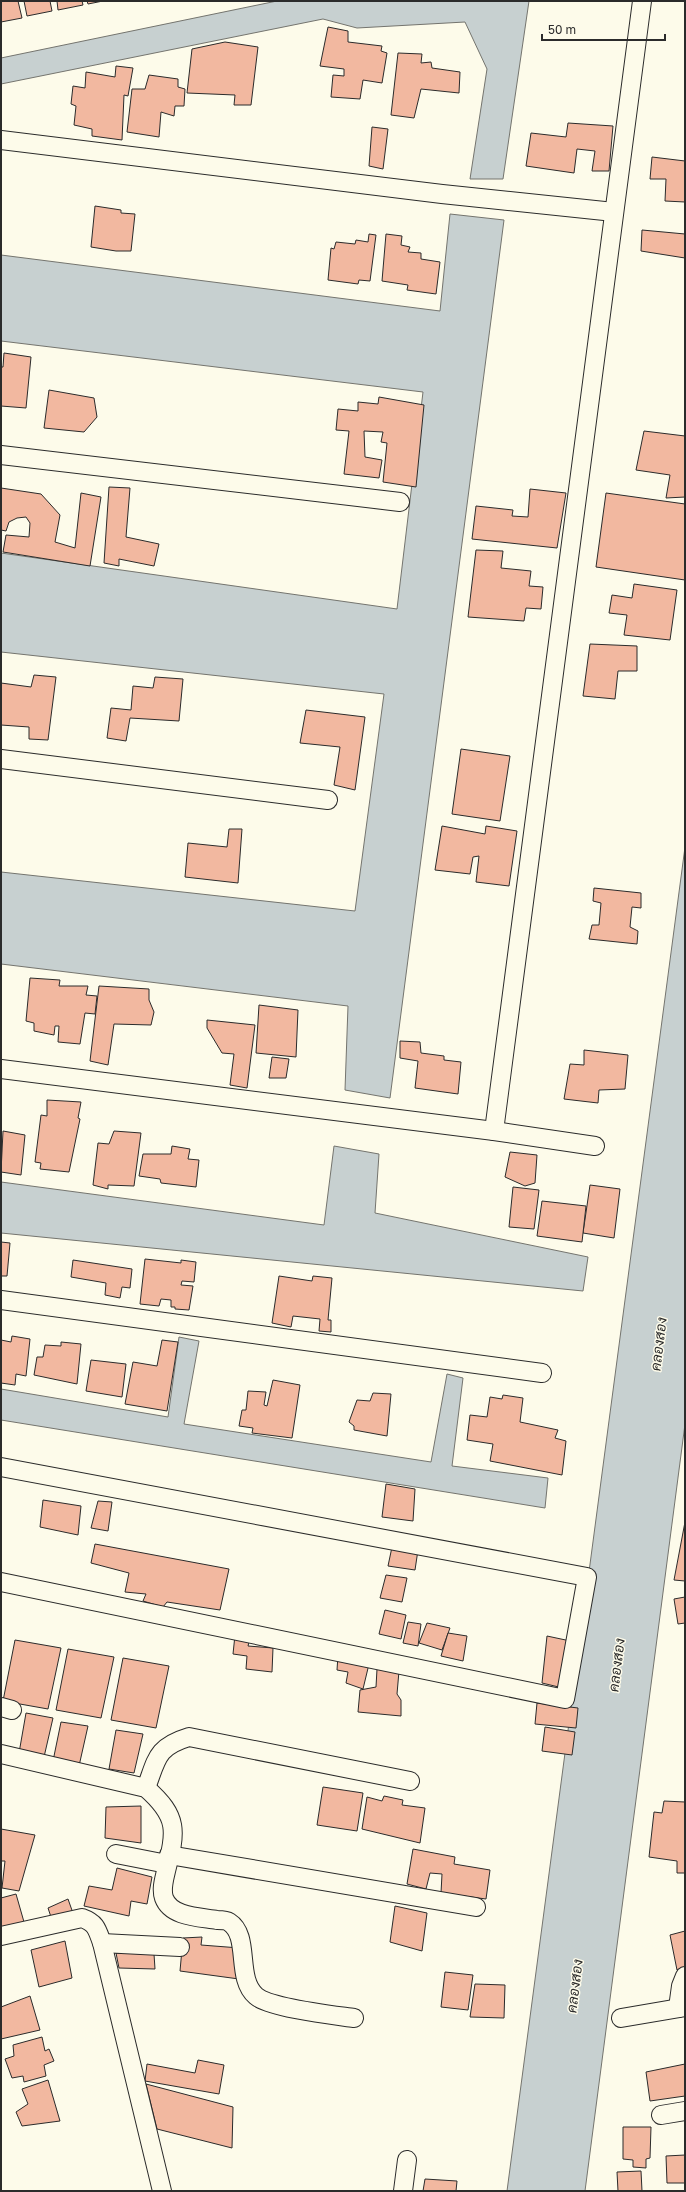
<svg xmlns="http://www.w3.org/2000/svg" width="686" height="2192" font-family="'Golos Text',Sarabun,sans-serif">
<rect width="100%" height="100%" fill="#fdfbea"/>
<g fill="#c7d0d0" stroke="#74746e">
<polygon points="277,1 529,1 503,179 470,179 487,69 465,22 357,28 323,19 1,84 1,58"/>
<polygon points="450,214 504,220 390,1098 345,1090 348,1006 1,964 1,872 355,911 384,694 1,652 1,553 397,609 423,392 1,341 1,255 440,311"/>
<polygon points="685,847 685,1424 585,2191 507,2191"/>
<polygon points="334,1146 379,1154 375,1213 588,1257 583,1291 1,1233 1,1182 324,1225"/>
<polygon points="179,1337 199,1341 184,1424 431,1462 447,1374 463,1378 452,1466 548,1478 545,1508 1,1420 1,1389 168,1417"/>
</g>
<g fill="#f2b8a0" stroke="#2b2b2b">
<polygon points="1,1 18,1 22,18 1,22"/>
<polygon points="24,1 50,1 52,11 27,16"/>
<polygon points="57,1 82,1 83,5 58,10"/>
<polygon points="87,1 103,1 88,4"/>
<polygon points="328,27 348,31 348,42 382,46 381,51 387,53 382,83 363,80 360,99 331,97 333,75 344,76 344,69 320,66"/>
<polygon points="225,42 258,47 251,105 234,105 235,95 187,93 192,49"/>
<polygon points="398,53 422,54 421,63 431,62 432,68 460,72 459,93 421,89 414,118 391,115"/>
<polygon points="116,66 133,68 128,96 124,95 122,140 92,136 92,129 74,125 76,106 71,104 73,86 85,88 86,72 115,77"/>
<polygon points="149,75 178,79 178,87 185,89 184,106 175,106 174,116 161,112 159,137 127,132 132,89 145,89"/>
<polygon points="568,123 613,126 609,171 592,171 595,151 577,149 574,173 526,166 531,133 566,137"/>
<polygon points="372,127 388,129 383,169 369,166"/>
<polygon points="652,157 685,161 685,202 665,201 666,179 650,179"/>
<polygon points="95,206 121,210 121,213 135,214 131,251 116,251 91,247"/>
<polygon points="642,230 685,234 685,258 641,251"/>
<polygon points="369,234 376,235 370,281 359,280 358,284 328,280 331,248 334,249 336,242 355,244 356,240 368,242"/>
<polygon points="386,234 402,236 401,245 410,247 408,252 421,253 421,259 440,262 436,294 407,290 408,285 382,281"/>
<polygon points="4,353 31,357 26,408 1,406 1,367 3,367"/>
<polygon points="49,390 94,398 97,417 84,432 44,428"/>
<polygon points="379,397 424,405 416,487 383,482 387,443 381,442 383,432 364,431 365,457 382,460 379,478 344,474 349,431 336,430 338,409 358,411 358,402 378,404"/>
<polygon points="644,431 685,436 685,497 666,498 670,475 636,470"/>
<polygon points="109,487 130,488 126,537 159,544 154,566 119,559 119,566 104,563"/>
<polygon points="1,488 41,494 60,515 55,542 75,548 81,493 101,497 90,566 3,552 6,535 29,537 30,523 26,517 17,518 9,522 6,531 1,530"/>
<polygon points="530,489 566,493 557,548 472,539 476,506 513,510 512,516 528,517"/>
<polygon points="606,493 685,504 685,580 596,567"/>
<polygon points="476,550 503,551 501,568 531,571 529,586 543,587 541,609 526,608 524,621 468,617"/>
<polygon points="634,584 677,590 670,640 624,635 627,615 609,613 612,595 632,598"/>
<polygon points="590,644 637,646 637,671 618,671 615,699 583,696"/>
<polygon points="34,675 56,677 48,740 29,739 29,727 1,725 1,683 31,687"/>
<polygon points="155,677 183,679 179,721 130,718 126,741 107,738 111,708 131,710 133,686 153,688"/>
<polygon points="306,710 365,717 355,790 334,785 340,747 300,743"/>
<polygon points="461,749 510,756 500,821 452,814"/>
<polygon points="442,826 485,834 486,826 517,831 509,886 476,882 479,856 473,857 470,874 435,870"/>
<polygon points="229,829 242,829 238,883 185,877 188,843 227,847"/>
<polygon points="594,888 641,893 641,908 632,907 630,927 638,931 637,944 589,939 592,925 599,925 601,903 593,901"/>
<polygon points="30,978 60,980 59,986 88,986 86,995 97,996 95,1014 85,1013 80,1044 58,1042 59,1026 55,1026 54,1035 34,1031 34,1023 26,1021"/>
<polygon points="99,986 149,989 149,1000 154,1012 151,1025 114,1024 108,1065 90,1061"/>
<polygon points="259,1005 298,1010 296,1057 256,1053"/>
<polygon points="207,1020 255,1025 247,1088 230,1085 234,1054 222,1053 207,1028"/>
<polygon points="400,1041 420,1042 421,1053 444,1056 444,1060 461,1062 458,1094 415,1088 418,1061 400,1058"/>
<polygon points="584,1050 628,1055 625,1089 599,1090 598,1103 564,1099 570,1064 584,1065"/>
<polygon points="272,1057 289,1059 286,1078 269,1078"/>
<polygon points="47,1100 81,1102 78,1118 80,1119 69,1172 40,1169 41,1163 35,1162 41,1115 47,1116"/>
<polygon points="3,1131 25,1135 21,1175 1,1172"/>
<polygon points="114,1131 141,1133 134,1186 108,1185 108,1189 93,1185 98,1143 109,1144"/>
<polygon points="172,1146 190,1149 188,1159 199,1160 196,1187 161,1183 160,1179 139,1176 143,1154 171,1154"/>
<polygon points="510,1152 537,1155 535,1183 525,1186 505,1177"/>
<polygon points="590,1185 620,1189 614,1238 583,1233"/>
<polygon points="513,1187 539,1190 534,1229 509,1227"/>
<polygon points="542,1201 586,1206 582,1242 537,1236"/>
<polygon points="1,1242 10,1243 7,1276 1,1276"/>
<polygon points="145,1259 181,1263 181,1260 196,1262 194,1282 182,1281 181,1285 193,1286 189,1310 175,1309 175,1307 171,1307 171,1300 161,1299 159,1306 140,1304"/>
<polygon points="73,1260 132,1269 130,1288 122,1287 120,1298 105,1295 106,1283 71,1277"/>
<polygon points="279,1276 312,1281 313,1276 332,1278 328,1320 331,1320 331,1332 319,1331 320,1319 293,1316 291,1327 272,1323"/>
<polygon points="12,1336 30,1339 26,1376 16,1374 15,1385 1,1383 1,1340 11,1342"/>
<polygon points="162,1340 178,1342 167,1411 125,1404 133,1362 157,1366"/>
<polygon points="61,1342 81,1344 77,1384 34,1375 37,1357 43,1357 45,1345 61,1346"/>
<polygon points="91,1360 126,1364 122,1397 86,1391"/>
<polygon points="273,1380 300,1385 292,1438 252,1433 253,1428 239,1426 242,1410 246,1410 248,1391 266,1392 264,1405 267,1406"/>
<polygon points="373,1393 391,1394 387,1436 354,1430 354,1426 349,1422 357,1400 370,1401"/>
<polygon points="503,1395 523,1398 520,1422 558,1430 555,1438 566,1441 562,1475 490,1461 493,1444 467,1440 470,1415 487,1417 490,1397 502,1399"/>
<polygon points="386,1484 415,1489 413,1521 382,1517"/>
<polygon points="43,1500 81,1506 78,1535 40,1527"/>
<polygon points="98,1501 112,1502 108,1531 91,1528"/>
<polygon points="685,1522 685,1581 674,1580"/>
<polygon points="95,1544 229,1569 220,1610 167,1602 163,1607 143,1601 146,1594 125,1592 129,1573 91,1563"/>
<polygon points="392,1547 418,1550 415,1570 388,1566"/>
<polygon points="386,1575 407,1578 402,1602 380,1598"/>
<polygon points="685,1597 685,1623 678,1624 674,1599"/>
<polygon points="385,1610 406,1615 401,1639 379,1634"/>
<polygon points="408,1622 421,1624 418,1646 403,1643"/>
<polygon points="427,1623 450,1628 442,1650 419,1643"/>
<polygon points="448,1633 467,1636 463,1661 441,1656"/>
<polygon points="235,1635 250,1638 248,1646 273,1648 272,1672 246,1669 247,1656 233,1654"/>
<polygon points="547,1636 575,1642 567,1689 542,1683"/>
<polygon points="15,1640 61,1648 48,1709 3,1701"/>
<polygon points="68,1649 114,1657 101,1718 56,1710"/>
<polygon points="338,1655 369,1664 363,1689 346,1683 348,1672 337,1670"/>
<polygon points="123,1658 169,1666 156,1728 111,1720"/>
<polygon points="377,1669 399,1671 397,1694 401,1700 401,1716 358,1712 360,1690 376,1687"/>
<polygon points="537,1703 578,1708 576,1728 535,1724"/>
<polygon points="26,1713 53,1718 44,1757 19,1753"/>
<polygon points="61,1722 88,1726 79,1766 53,1761"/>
<polygon points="545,1727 575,1732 572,1755 542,1751"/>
<polygon points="116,1730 143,1734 134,1773 109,1769"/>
<polygon points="323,1787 363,1793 357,1831 317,1825"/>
<polygon points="384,1796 403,1800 402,1805 425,1808 420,1843 362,1829 367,1797 382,1801"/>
<polygon points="664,1801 685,1802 685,1873 677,1873 677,1861 649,1857 654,1812 662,1813"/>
<polygon points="141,1806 141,1843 105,1838 106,1807"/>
<polygon points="1,1829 35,1835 19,1891 2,1888 5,1861 1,1861"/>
<polygon points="413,1849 455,1857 454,1864 490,1870 486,1899 441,1893 442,1874 430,1873 426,1889 407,1884"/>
<polygon points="117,1868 152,1877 147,1904 131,1901 129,1916 84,1906 89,1886 112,1890"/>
<polygon points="16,1894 24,1922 1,1927 1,1898"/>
<polygon points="68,1899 74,1916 52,1920 48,1908"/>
<polygon points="395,1906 427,1913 422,1951 390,1942"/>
<polygon points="685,1931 685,1967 677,1970 670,1935"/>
<polygon points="202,1937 201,1945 240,1948 239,1979 180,1971 183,1938"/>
<polygon points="65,1941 72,1978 39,1987 31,1950"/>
<polygon points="116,1953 154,1954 155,1969 119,1968"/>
<polygon points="445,1972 473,1975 468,2010 441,2007"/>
<polygon points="475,1984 505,1985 504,2018 470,2017"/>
<polygon points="30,1996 40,2030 1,2039 1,2007"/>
<polygon points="42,2037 45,2051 49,2049 54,2061 44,2065 46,2076 24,2082 23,2076 12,2078 5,2059 14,2056 13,2045"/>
<polygon points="198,2060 224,2065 219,2094 145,2081 147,2064 195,2073"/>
<polygon points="685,2064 685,2096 650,2101 646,2072"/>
<polygon points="48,2080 60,2121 22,2126 16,2112 28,2104 22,2089"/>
<polygon points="146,2084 233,2107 232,2148 157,2129"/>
<polygon points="623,2127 651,2127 650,2158 646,2159 646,2168 633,2167 633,2160 623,2159"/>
<polygon points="685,2155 685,2183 667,2183 666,2156"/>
<polygon points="641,2171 642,2191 618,2191 617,2172"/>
<polygon points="425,2179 457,2181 456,2191 423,2191"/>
</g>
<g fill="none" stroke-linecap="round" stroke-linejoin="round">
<g stroke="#2b2b2b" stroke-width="20">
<g id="minor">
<polyline points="1,140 442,194 614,212"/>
<polyline points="1,455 400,502"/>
<polyline points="1,759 328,800"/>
<polyline points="1,1069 494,1131 595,1146"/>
<polyline points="494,1131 642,1"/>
<polyline points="1,1300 542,1373"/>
<polyline points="1,1467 587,1577 565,1699 1,1582"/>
<polyline points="1,1707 12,1710"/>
<path d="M1 1754 146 1788C179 1817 176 1831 166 1871 164 1880 161 1889 164 1898 171 1917 199 1917 217 1920 220 1920 226 1920 229 1922 251 1936 235 1978 256 1996 270 2008 333 2015 354 2018"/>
<path d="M146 1788C157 1759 156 1747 189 1737L410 1781"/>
<polyline points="116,1854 167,1864"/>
<polyline points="169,1855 476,1907"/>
<path d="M1 1936 82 1918C96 1923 97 1929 102 1943L162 2191"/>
<polyline points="102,1943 180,1947"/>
<polyline points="678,2008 681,1986 685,1976"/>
<polyline points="621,2018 685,2007"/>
<polyline points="661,2115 685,2111"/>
<polyline points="403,2191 407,2160"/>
</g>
</g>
<use href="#minor" stroke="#fdfbea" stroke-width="18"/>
</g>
<g text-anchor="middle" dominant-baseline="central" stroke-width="3" stroke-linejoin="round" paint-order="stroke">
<g font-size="14" font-style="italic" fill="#2b2b2b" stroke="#fdfbea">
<text transform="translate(658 1344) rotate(-83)">คลองสอง</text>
<text transform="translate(616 1665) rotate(-83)">คลองสอง</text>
<text transform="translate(574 1986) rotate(-83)">คลองสอง</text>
</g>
</g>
<rect width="686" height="2192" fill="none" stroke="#2b2b2b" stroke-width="4"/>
<path d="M542 34v6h123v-6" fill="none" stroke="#2b2b2b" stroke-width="2"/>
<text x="548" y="34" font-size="12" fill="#2b2b2b" stroke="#fdfbea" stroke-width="3" paint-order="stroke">50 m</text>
</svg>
